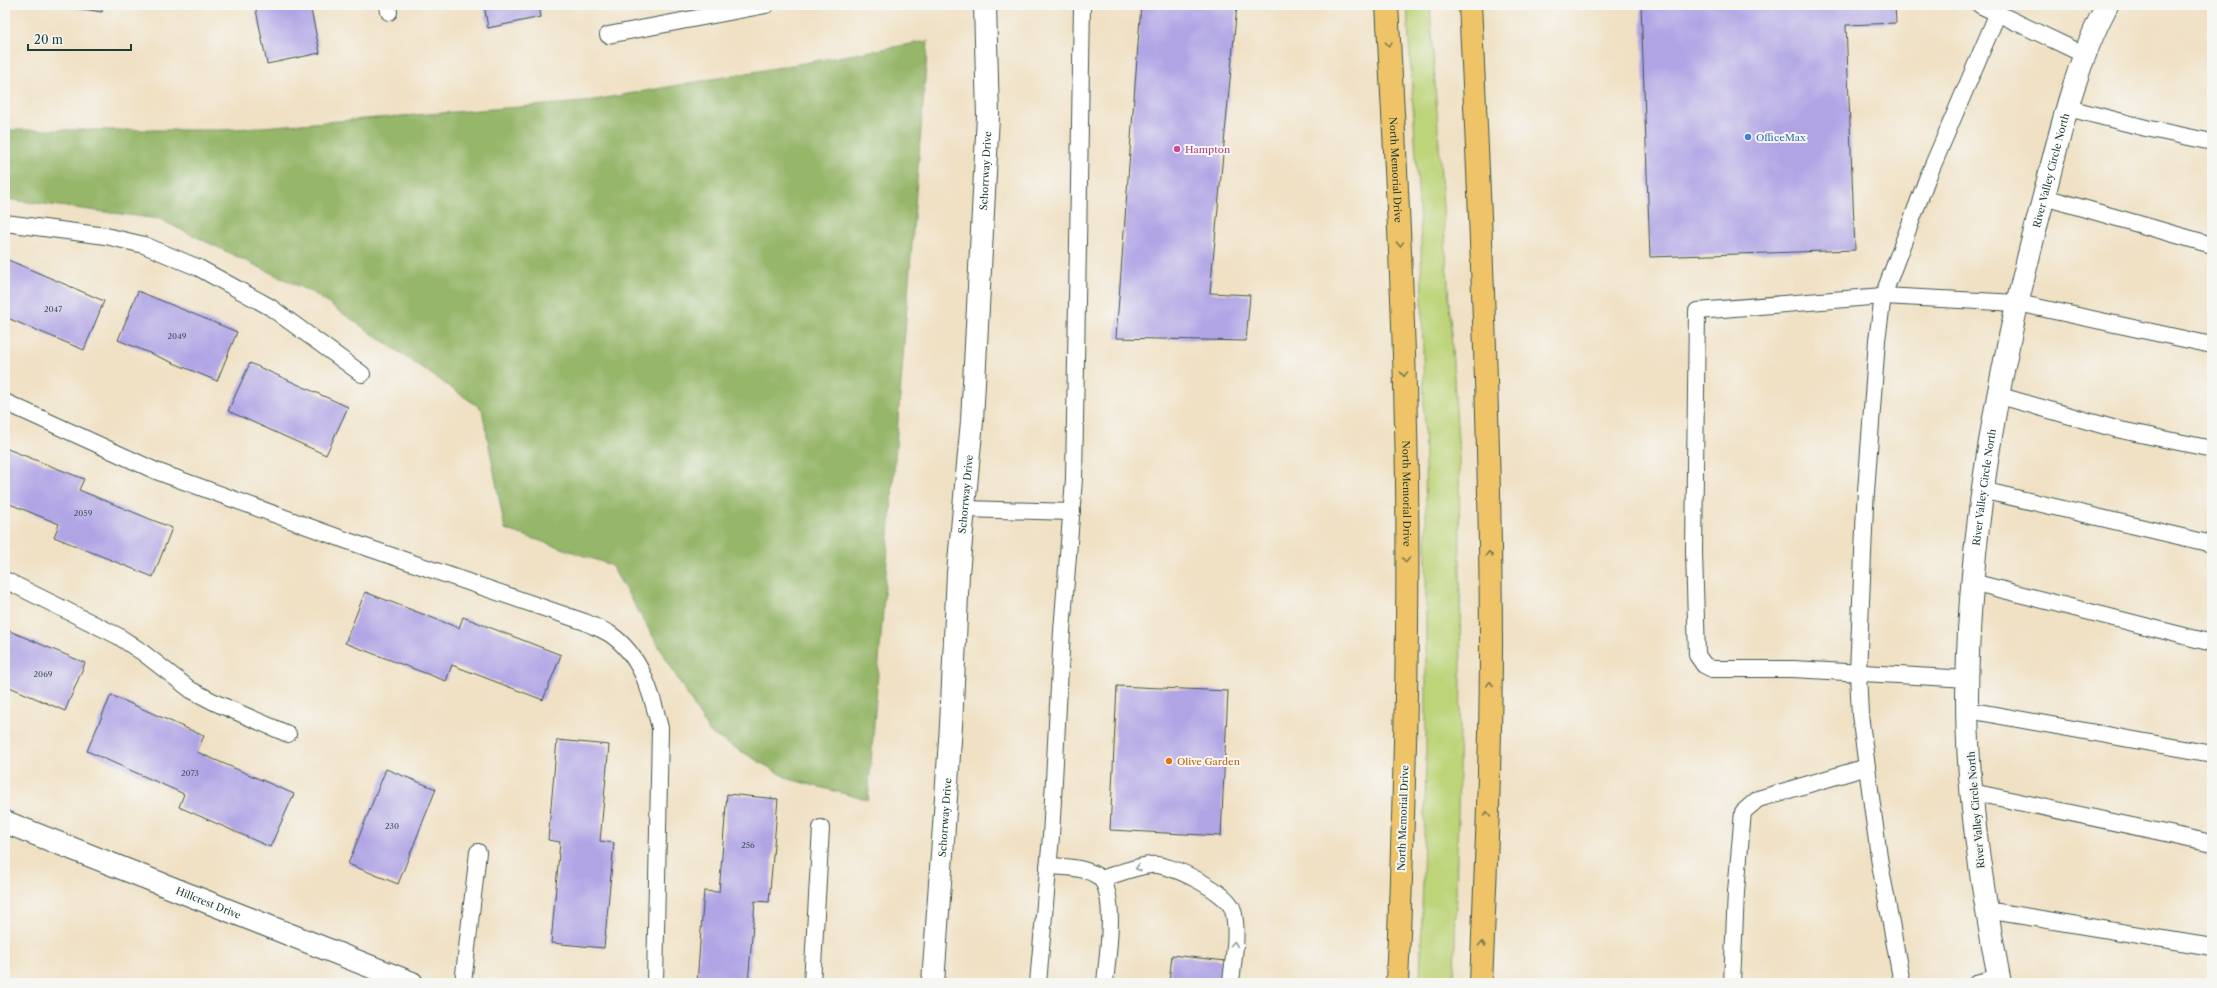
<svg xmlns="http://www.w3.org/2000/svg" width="2217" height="988" font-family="'Libre Caslon Text',serif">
<rect width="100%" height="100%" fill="#f6f6f2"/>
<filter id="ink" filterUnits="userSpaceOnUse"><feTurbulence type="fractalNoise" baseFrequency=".025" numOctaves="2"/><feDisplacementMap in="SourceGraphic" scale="8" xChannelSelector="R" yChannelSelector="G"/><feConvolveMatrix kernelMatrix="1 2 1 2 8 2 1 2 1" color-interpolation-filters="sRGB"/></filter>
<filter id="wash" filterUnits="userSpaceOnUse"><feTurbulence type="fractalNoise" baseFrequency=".012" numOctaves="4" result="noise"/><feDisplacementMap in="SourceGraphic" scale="16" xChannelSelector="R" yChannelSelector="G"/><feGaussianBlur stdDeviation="0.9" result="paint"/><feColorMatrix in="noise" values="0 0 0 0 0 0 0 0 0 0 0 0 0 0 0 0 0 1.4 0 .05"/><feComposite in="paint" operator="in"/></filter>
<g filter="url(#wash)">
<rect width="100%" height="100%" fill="#f0e1c5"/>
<polygon fill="#bdd479" stroke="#6e8856" points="1407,5 1430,5 1459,456 1461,684 1454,983 1420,983 1426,765 1426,518 1421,241"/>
<polygon fill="#96b669" stroke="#5a7a4e" points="928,41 868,800 789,779 710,733 611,565 505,529 482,409 313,293 159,219 5,199 5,130 223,130 583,102"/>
<g id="blocks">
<g fill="#b0a4e5">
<polygon points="57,5 103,5 102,12"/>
<polygon points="255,5 310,5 320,53 267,64"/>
<polygon points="484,5 539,5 541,17 488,28"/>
<polygon points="1141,5 1237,5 1210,293 1250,295 1246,341 1116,338"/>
<polygon points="1641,5 1895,5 1896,23 1846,25 1855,250 1650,257"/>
<polygon points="6,259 104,301 84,350 5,317"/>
<polygon points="138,291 237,332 217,381 118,340"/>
<polygon points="250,363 348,407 326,455 228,411"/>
<polygon points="5,448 84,479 79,490 172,528 153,577 54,537 59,524 5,502"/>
<polygon points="365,592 459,628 463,617 561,655 543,700 452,665 446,681 345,643"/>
<polygon points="5,629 85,663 65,711 5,685"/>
<polygon points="1117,686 1228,691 1221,836 1110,830"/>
<polygon points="111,695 204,736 197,752 294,794 270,847 179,807 184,794 87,751"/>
<polygon points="557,740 609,745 600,841 614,843 604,948 551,943 560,842 548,840"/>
<polygon points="386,769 436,789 398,884 348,864"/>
<polygon points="727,794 778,799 769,902 755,901 748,983 697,983 704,891 719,892"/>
<polygon points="1172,955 1226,961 1223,983 1169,983"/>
<polygon points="1848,978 1849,983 1832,983 1832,982"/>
</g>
</g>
</g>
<g filter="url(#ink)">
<use href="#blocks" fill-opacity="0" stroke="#3e564a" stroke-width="1"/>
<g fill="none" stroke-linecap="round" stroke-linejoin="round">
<g stroke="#3e564a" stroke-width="18">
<g id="lane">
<polyline points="388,5 389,12"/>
<polyline points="1980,5 2085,55"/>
<polyline points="608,35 766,5"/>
<polyline points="2068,108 2146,128 2212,142"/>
<polyline points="2044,197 2212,245"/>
<polyline points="5,223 106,236 144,245 199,268 270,307 362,374"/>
<polyline points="1997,395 2116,429 2212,449"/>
<path d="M5 402 156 471 348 541 585 622C593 626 602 629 610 634 641 655 652 694 660 728L655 983"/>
<polyline points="1982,490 2212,544"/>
<polyline points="964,509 1072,512"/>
<polyline points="5,580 118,636 142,652 191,690 216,703 288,734"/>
<polyline points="1972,582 2212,643"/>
<polyline points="1968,679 1793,669 1712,669 1704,665 1697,655 1694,552 1697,311 1883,296 2018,303 2212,345"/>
<polyline points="1968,710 2212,754"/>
<polyline points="1972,792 2212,843"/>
<path d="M1048 866C1063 867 1090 867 1101 879 1117 898 1107 959 1105 983"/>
<path d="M1101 879C1117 874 1134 867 1150 865 1169 862 1228 892 1233 910 1239 933 1233 960 1231 983"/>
<polyline points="1986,910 2212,947"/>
<polyline points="463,983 478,852"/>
<polyline points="812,983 821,828"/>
<polyline points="1038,983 1051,836 1062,631 1074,479 1082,5"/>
<polyline points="1732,983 1736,892 1743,812 1758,799 1867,767"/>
<polyline points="1902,983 1880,864 1860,715 1858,673 1865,506 1877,340 1883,296 1927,179 1997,15"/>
<polyline points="1976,983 1999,977"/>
</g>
</g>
<g stroke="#3e564a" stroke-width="24">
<g id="street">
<path id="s1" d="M5 822 412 983"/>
<path id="s2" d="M933 983 951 726 958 573 972 421 988 116 985 5"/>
<path id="s3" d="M2000 983C1982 890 1967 794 1967 699 1968 536 1997 377 2038 219 2057 148 2072 71 2107 5"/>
</g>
</g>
<g stroke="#3e564a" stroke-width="24">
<g id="primary">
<path id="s4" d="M1387 5C1396 164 1405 323 1407 482 1409 649 1404 816 1397 983"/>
<path d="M1470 5C1481 216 1490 427 1491 639 1491 753 1486 869 1481 983"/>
</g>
</g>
<use href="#lane" stroke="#fff" stroke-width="16"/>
<use href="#street" stroke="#fff" stroke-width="22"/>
<use href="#primary" stroke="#efc469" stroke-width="22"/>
</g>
<defs><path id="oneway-chevron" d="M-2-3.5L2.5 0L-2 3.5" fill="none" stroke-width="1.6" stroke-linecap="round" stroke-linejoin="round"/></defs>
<g stroke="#7d7a4c">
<use href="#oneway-chevron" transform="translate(1389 44) rotate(87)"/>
<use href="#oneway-chevron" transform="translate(1400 244) rotate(88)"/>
<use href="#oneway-chevron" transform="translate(1404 374) rotate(88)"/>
<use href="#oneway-chevron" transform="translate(1489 554) rotate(-91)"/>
<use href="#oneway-chevron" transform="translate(1406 560) rotate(90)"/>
<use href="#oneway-chevron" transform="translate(1490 684) rotate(-89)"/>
<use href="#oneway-chevron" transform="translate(1487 814) rotate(-89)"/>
<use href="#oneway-chevron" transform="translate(1482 944) rotate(-87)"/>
</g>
<g stroke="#8f9e9a">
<use href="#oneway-chevron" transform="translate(1138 868) rotate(164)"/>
<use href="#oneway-chevron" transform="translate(1234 944) rotate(-85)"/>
</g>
</g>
<circle fill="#3f7fe0" stroke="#f6f6f2" stroke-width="1.5" cx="1748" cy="137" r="4"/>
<circle fill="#d1479c" stroke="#f6f6f2" stroke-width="1.5" cx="1177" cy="149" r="4"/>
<circle fill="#e8710a" stroke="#f6f6f2" stroke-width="1.5" cx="1169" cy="761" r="4"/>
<g text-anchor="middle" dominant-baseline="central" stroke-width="4" stroke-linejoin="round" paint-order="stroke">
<g font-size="8" fill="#435760">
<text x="53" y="309">2047</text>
<text x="177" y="336">2049</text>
<text x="83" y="513">2059</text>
<text x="43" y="674">2069</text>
<text x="190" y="773">2073</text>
<text x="392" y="826">230</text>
<text x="748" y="845">256</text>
</g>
<g font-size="10" fill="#366cbe" stroke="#f6f6f2" text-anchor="start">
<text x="1756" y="137">OfficeMax</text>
</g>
<g font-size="10" fill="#b23c85" stroke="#f6f6f2" text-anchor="start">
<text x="1185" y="149">Hampton</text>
</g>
<g font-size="10" fill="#1f3d34" stroke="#f6f6f2">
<text stroke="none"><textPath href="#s4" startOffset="165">North Memorial Drive</textPath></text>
<text stroke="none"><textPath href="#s2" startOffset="814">Schorrway Drive</textPath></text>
<text stroke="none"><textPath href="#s3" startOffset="823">River Valley Circle North</textPath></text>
<text stroke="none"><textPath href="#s3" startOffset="499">River Valley Circle North</textPath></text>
<text stroke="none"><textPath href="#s2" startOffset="490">Schorrway Drive</textPath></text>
<text stroke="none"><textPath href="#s4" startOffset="489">North Memorial Drive</textPath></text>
<text transform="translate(1976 810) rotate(-95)">River Valley Circle North</text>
<text stroke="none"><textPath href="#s2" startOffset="166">Schorrway Drive</textPath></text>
<text transform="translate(1403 818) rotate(-88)">North Memorial Drive</text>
<text stroke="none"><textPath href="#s1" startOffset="219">Hillcrest Drive</textPath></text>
</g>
<g font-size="10" fill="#c56008" stroke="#f6f6f2" text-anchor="start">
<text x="1177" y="761">Olive Garden</text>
</g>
</g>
<rect width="2217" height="988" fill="none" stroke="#f6f6f2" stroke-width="20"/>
<path d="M28 44v6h103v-6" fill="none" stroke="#1f3d34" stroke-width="2"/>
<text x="34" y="44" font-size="12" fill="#1f3d34" stroke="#f6f6f2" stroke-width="3" paint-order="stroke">20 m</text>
</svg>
